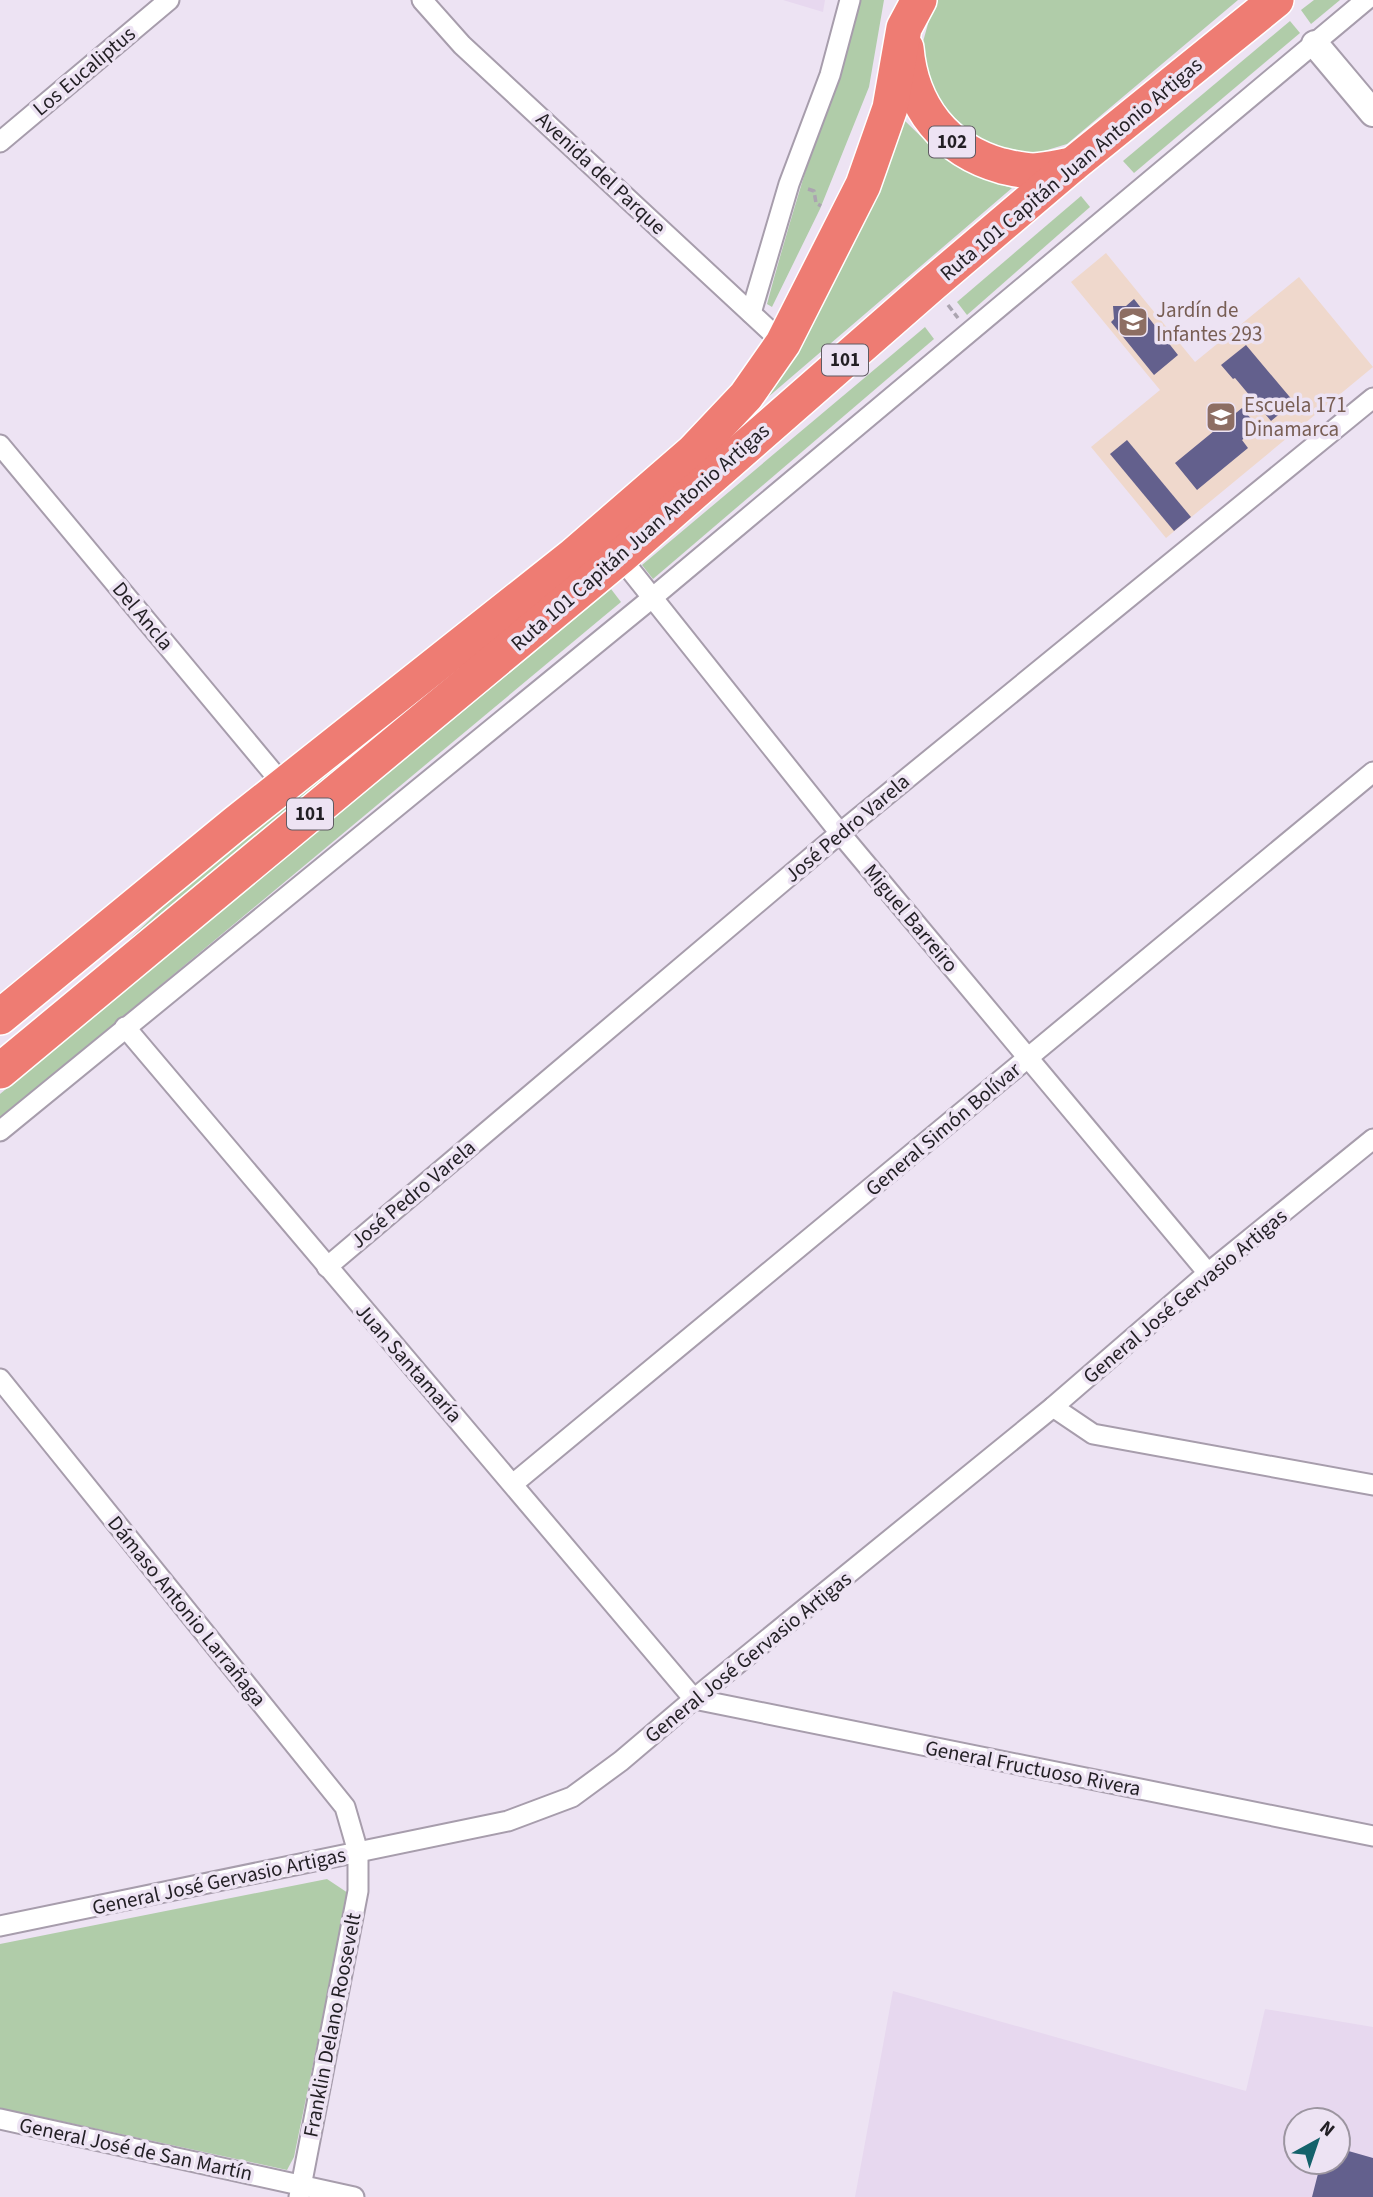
<svg xmlns="http://www.w3.org/2000/svg" width="1373" height="2197" font-family="'Source Sans 3',sans-serif">
<rect width="100%" height="100%" fill="#ede3f3"/>
<g fill="#e7d8ef" fill-rule="evenodd">
<polygon points="783,0 825,0 823,12"/>
<path d="M893 1991 1246 2091 1265 2009 1373 2027V2197H855ZM1296 2120H1338V2162H1296Z"/>
</g>
<polygon fill="#efd8cc" points="1106,253 1195,362 1299,277 1373,367 1166,538 1091,447 1160,390 1071,282"/>
<g fill="#b0cca9">
<path d="M855 0H884L869 87 820 209 772 307 767 304C794 202 829 102 855 0Z"/>
<polygon points="938,0 1238,0 1067,144 1034,154 986,145 949,113 926,80 921,49 931,13"/>
<polygon points="1314,0 1340,0 1311,24 1301,10"/>
<polygon points="1290,21 1300,33 1134,173 1123,161"/>
<path d="M902 118C938 154 963 174 1012 188L754 409Z"/>
<polygon points="1081,196 1090,207 967,315 957,302"/>
<polygon points="925,327 934,339 653,579 642,565"/>
<polygon points="752,410 755,414 665,502 116,952 222,851 307,784 367,743"/>
<polygon points="611,589 621,602 0,1119 0,1094"/>
<polygon points="327,1879 348,1893 294,2157 287,2170 0,2108 0,1944"/>
</g>
<g fill="#63608d">
<polygon points="1134,299 1178,355 1154,375 1111,322 1114,319 1113,306 1126,306"/>
<polygon points="1246,345 1294,402 1271,421 1235,378 1233,379 1221,365"/>
<polygon points="1242,408 1258,427 1242,440 1248,448 1197,490 1175,463"/>
<polygon points="1127,440 1191,517 1174,531 1110,454"/>
<polygon points="1338,2148 1373,2158 1373,2197 1312,2197 1321,2162 1338,2162"/>
</g>
<g fill="none" stroke-linecap="round" stroke-linejoin="round">
<g stroke="#a79dac" stroke-width="23">
<g id="street">
<polyline points="422,0 462,45 783,343"/>
<polyline points="0,142 169,0"/>
<polyline points="751,313 789,184 830,75 850,0"/>
<polyline points="0,445 285,787"/>
<polyline points="620,557 840,833 1208,1273"/>
<polyline points="125,1027 694,1699 1373,1836"/>
<polyline points="0,1131 652,598 1366,0"/>
<polyline points="327,1267 840,833 1373,398"/>
<polyline points="0,1379 345,1807 358,1852 358,1891 299,2197"/>
<polyline points="1053,1407 1093,1434 1373,1485"/>
<polyline points="513,1484 1373,772"/>
<polyline points="0,1926 508,1821 572,1797 621,1761 694,1699 1053,1407 1208,1273 1373,1139"/>
<polyline points="0,2119 354,2197"/>
</g>
</g>
<g stroke="#a79dac" stroke-width="30">
<polyline id="secondary" points="1315,44 1373,113"/>
</g>
<g stroke="#fff" stroke-width="38">
<g id="highway">
<path d="M906 48C911 107 945 150 1002 166 1012 168 1023 171 1034 171 1047 170 1060 167 1072 165"/>
<polyline points="0,1017 236,823 573,556 693,452 746,396 783,343 863,185 890,108 904,28 919,0"/>
<polyline points="0,1071 620,557 932,284 1072,165 1276,0"/>
</g>
</g>
<g stroke="#aba4b0" stroke-width="3.5" stroke-dasharray="7 3.5" stroke-linecap="butt">
<polyline points="808,189 814,191 816,203 821,206"/>
<polyline points="948,305 958,318"/>
</g>
<use href="#street" stroke="#fff" stroke-width="19"/>
<use href="#secondary" stroke="#fff" stroke-width="26"/>
<use href="#highway" stroke="#ee7c73" stroke-width="35"/>
</g>
<defs>
<g id="school-square" transform="scale(1.575)"><rect x="-9" y="-9" width="18" height="18" rx="4" fill="#8d6e63" stroke="#ede3f3"/><path d="M0-5L7-2L0 1L-7-2ZM-4 1L0 2.5L4 1V4Q0 6-4 4Z" fill="#fff"/></g>
</defs>
<g fill-rule="evenodd">
<use href="#school-square" x="1133" y="322"/>
<use href="#school-square" x="1221" y="417"/>
</g>
<g text-anchor="middle" dominant-baseline="central" stroke-width="7" stroke-linejoin="round" paint-order="stroke">
<g fill="#ede3f3" stroke="#5f5a62" stroke-width="2">
<rect x="929" y="126.5" width="46" height="31" rx="5"/>
<rect x="822" y="344.5" width="46" height="31" rx="5"/>
<rect x="287" y="798.5" width="46" height="31" rx="5"/>
</g>
<g font-size="19" font-weight="bold" fill="#221f24">
<text x="952" y="142">102</text>
<text x="845" y="360">101</text>
<text x="310" y="814">101</text>
</g>
<g font-size="21" fill="#221f24" stroke="#ede3f3">
<text transform="translate(84 71) rotate(-40)">Los Eucaliptus</text>
<text transform="translate(1071 169) rotate(-40)">Ruta 101 Capitán Juan Antonio Artigas</text>
<text transform="translate(601 173) rotate(43)">Avenida del Parque</text>
<text transform="translate(640 537) rotate(-41)">Ruta 101 Capitán Juan Antonio Artigas</text>
<text transform="translate(143 616) rotate(50)">Del Ancla</text>
<text transform="translate(847 828) rotate(-40)">José Pedro Varela</text>
<text transform="translate(911 918) rotate(50)">Miguel Barreiro</text>
<text transform="translate(943 1129) rotate(-40)">General Simón Bolívar</text>
<text transform="translate(413 1194) rotate(-40)">José Pedro Varela</text>
<text transform="translate(1185 1296) rotate(-40)">General José Gervasio Artigas</text>
<text transform="translate(409 1363) rotate(49)">Juan Santamaría</text>
<text transform="translate(187 1611) rotate(51)">Dámaso Antonio Larrañaga</text>
<text transform="translate(748 1657) rotate(-39)">General José Gervasio Artigas</text>
<text transform="translate(1033 1768) rotate(11)">General Fructuoso Rivera</text>
<text transform="translate(219 1881) rotate(-12)">General José Gervasio Artigas</text>
<text transform="translate(332 2025) rotate(-79)">Franklin Delano Roosevelt</text>
<text transform="translate(136 2149) rotate(12)">General José de San Martín</text>
</g>
<g font-size="21" fill="#785e54" stroke="#ede3f3" text-anchor="start">
<text x="1156" y="310">Jardín de<tspan x="1156" dy="24">Infantes 293</tspan></text>
<text x="1244" y="405">Escuela 171<tspan x="1244" dy="24">Dinamarca</tspan></text>
</g>
</g>
<g transform="translate(1317 2141) rotate(40)"><circle r="33" fill="#ede3f3" stroke="#9c95a0" stroke-width="2"/>
<path d="M0-5L12 26L0 18L-12 26Z" fill="#14626b"/>
<text y="-10" font-size="19" font-weight="bold" text-anchor="middle" fill="#221f24">N</text>
</g>
</svg>
